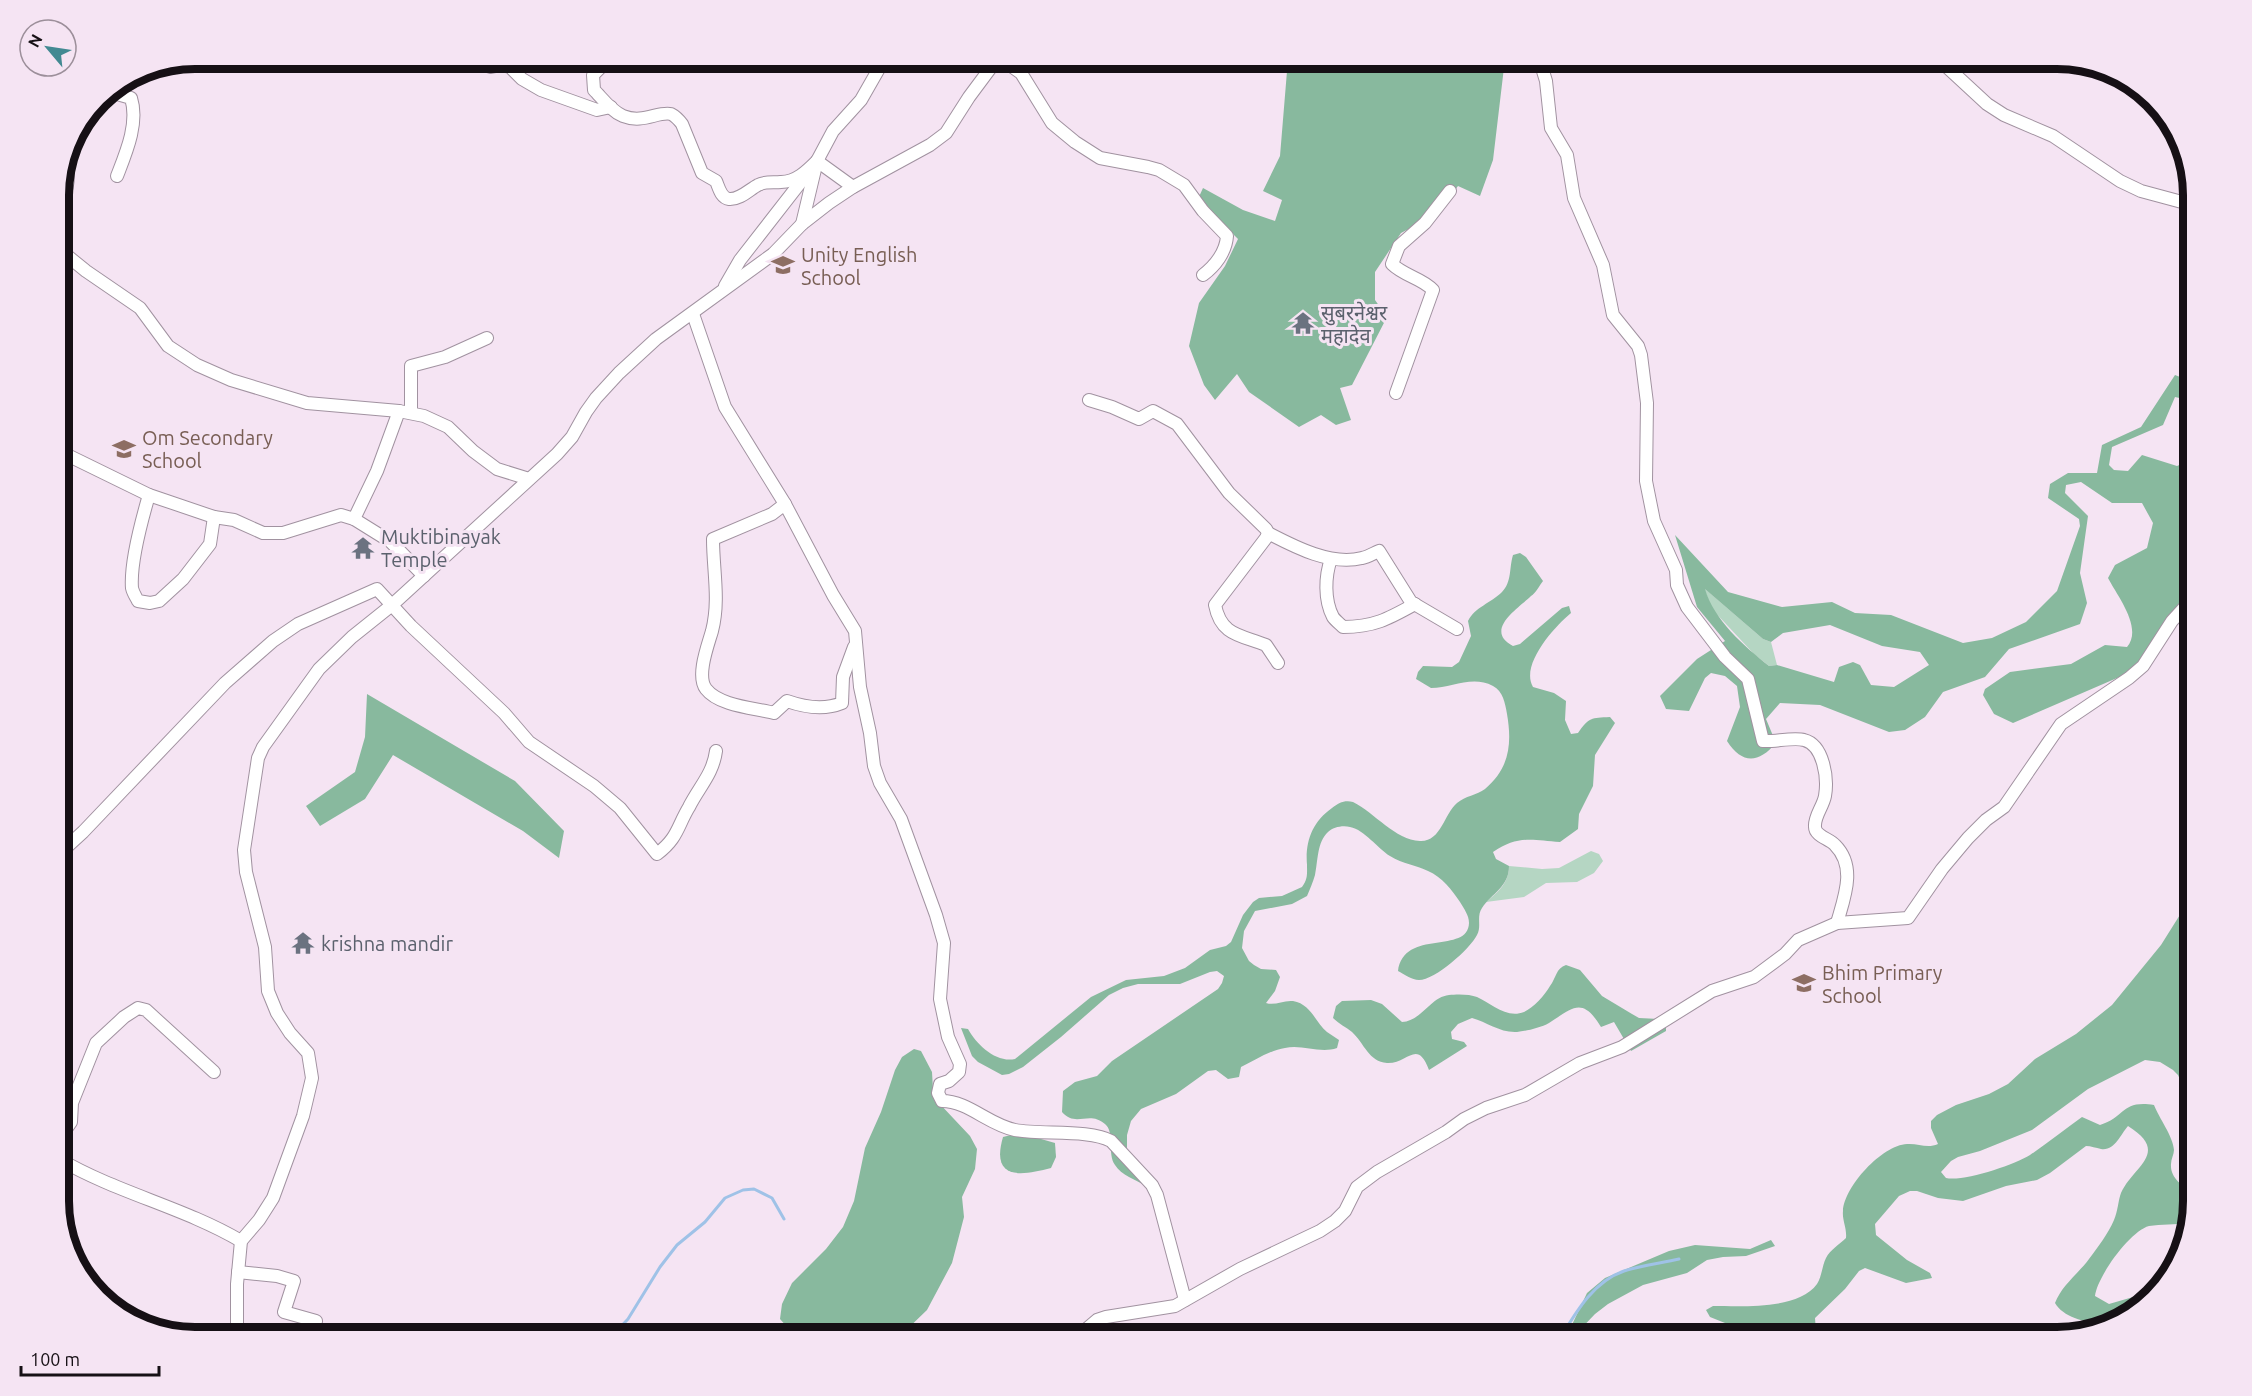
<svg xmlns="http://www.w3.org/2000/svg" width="2252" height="1396" font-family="Ubuntu,'Noto Sans Devanagari',sans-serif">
<rect width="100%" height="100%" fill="#f5e4f3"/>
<g fill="#b5d6c3">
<polygon points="1704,588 1763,639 1771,642 1777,665 1769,666 1754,654 1712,609"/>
<path d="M1591 851 1599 854 1603 861 1594 873 1577 882 1546 883 1524 897 1486 902C1498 892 1509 883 1509 866L1542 869 1559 868Z"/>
</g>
<g fill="#88b99e" fill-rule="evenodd">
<polygon points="1288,59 1505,59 1493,160 1480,196 1458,186 1435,215 1401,233 1375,272 1375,300 1387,317 1352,385 1340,388 1351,420 1336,425 1321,415 1299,427 1249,392 1237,374 1215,400 1204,385 1189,346 1199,303 1225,266 1238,239 1198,199 1203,188 1243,210 1275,221 1282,200 1263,191 1280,156"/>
<path d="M2175 375 2193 382V401L2175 397 2163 425 2112 447 2109 465 2114 470 2128 471 2142 455 2177 466 2193 459V534L2182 546 2187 594 2146 656 2124 675 2013 723 1994 714 1983 695 1985 689 2010 672 2071 664 2105 645 2127 647C2143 628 2118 597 2108 578L2115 565 2147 548 2153 523 2142 503H2112L2081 482 2066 485 2065 493 2088 516 2080 573 2087 603 2080 624 2009 649 1985 677 1943 692 1925 717 1905 730 1889 732 1820 705 1780 703 1766 719 1776 743C1758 764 1742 764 1727 741L1740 707 1737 686 1725 676 1711 673 1705 678 1689 711 1666 709 1660 696 1697 659 1725 641 1697 607 1675 535 1728 592 1782 607 1832 602 1855 613 1891 615 1963 643 1992 638 2026 622 2057 591 2080 526 2079 519 2048 498 2050 484 2068 473H2097L2102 445 2141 427ZM1705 589 1763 639 1771 642 1783 633 1830 625 1882 646 1920 652 1929 665 1894 687 1871 685 1860 665 1853 662 1839 667 1834 682 1777 665 1769 666C1744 646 1714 620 1705 589Z"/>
<path d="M1520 553 1526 557 1543 581C1539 586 1536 593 1531 596 1519 608 1483 630 1513 646L1520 644 1562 608 1569 606 1571 613C1554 627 1520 665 1533 687L1554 693 1566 701 1565 720 1571 734 1578 733C1589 717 1591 718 1610 717L1615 723 1595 755 1593 786 1579 814 1578 829 1560 842C1532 840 1518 835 1493 852L1496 859 1509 866C1509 887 1492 893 1482 908 1476 917 1482 926 1477 935 1470 949 1435 980 1419 980 1412 980 1404 974 1398 971 1404 928 1468 955 1469 923 1469 915 1464 909 1460 902 1452 890 1442 877 1428 871 1416 865 1403 864 1390 856 1377 848 1365 830 1350 827 1343 825 1333 827 1328 832 1317 842 1318 861 1315 875 1313 882 1310 889 1307 896L1292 904 1255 911 1244 931 1242 948 1249 961 1254 965 1261 969 1276 970 1280 977 1275 991 1266 1003C1275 1006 1283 1000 1293 1001 1311 1004 1315 1022 1327 1032 1331 1035 1335 1037 1339 1040L1337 1048C1320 1054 1302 1044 1285 1048 1270 1050 1254 1061 1241 1067L1239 1077 1228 1079 1216 1070 1208 1071 1176 1094 1141 1109 1131 1121 1127 1135V1151L1146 1186C1136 1180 1121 1175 1115 1165 1107 1154 1115 1132 1105 1124 1089 1110 1076 1128 1062 1112L1063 1091 1075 1082 1097 1076 1112 1061 1218 989 1222 983 1224 976 1217 971 1210 972 1180 984H1138L1123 988 1109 995 1061 1037 1023 1067 1009 1074 1002 1075 978 1062 972 1056 961 1028 968 1029C977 1045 996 1063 1015 1059L1091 997 1126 980 1164 976 1185 968 1210 950 1226 946 1231 942 1243 915 1253 902 1259 898 1282 896 1302 887C1308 879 1307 874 1307 865 1305 842 1312 822 1332 808 1339 803 1344 800 1353 802 1375 813 1395 840 1420 841 1441 842 1444 814 1457 803 1465 796 1477 795 1485 789 1510 768 1512 743 1507 714 1505 703 1503 691 1493 686 1472 675 1452 688 1431 688L1416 679 1418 672 1423 666 1452 667 1459 662 1471 636 1468 621C1475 607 1491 603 1502 592 1512 582 1509 568 1513 555Z"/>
<polygon points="367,694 515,781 564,831 559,858 523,831 393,755 365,799 320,826 306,806 355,772 365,737"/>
<path d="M2193 894V1108L2178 1075 2173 1070 2160 1062 2145 1060 2088 1089 2032 1130 1980 1151 1958 1157 1951 1161 1941 1172 1946 1178C1963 1182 2014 1165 2030 1155 2048 1143 2065 1129 2082 1117L2100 1125C2126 1117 2121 1100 2154 1105 2159 1118 2173 1136 2174 1150 2174 1154 2171 1159 2171 1164 2170 1178 2182 1186 2193 1192V1202L2188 1223C2175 1225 2161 1224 2149 1226 2130 1231 2097 1277 2095 1296L2109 1304 2140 1295 2176 1267C2171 1275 2131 1317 2123 1320 2103 1327 2066 1322 2055 1303 2062 1285 2078 1274 2089 1259 2098 1247 2108 1234 2114 1220 2118 1211 2118 1201 2121 1193 2133 1166 2171 1153 2128 1126 2120 1135 2115 1151 2101 1149 2096 1148 2091 1146 2086 1146L2050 1173 2037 1180 2006 1186 1963 1201 1938 1198 1917 1191H1910L1899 1196 1875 1224 1876 1235 1907 1260 1930 1273 1932 1278 1906 1283 1865 1268 1859 1271 1845 1289 1815 1318C1815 1331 1822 1335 1834 1337H1746L1735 1327 1710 1317 1706 1310 1713 1306C1743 1306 1798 1310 1817 1284 1822 1276 1822 1266 1826 1258 1830 1250 1840 1244 1846 1238 1847 1228 1842 1220 1843 1211 1844 1187 1882 1145 1907 1144 1918 1143 1927 1149 1938 1144L1931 1128V1121L1937 1115 1956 1105 1989 1094 2008 1084 2035 1059 2076 1034 2112 1005 2161 945Z"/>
<path d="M1566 965 1580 970 1602 996 1632 1014 1639 1018 1659 1019 1666 1028V1031L1631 1051 1614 1022 1601 1027C1582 996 1573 1008 1549 1023 1540 1028 1526 1031 1517 1032 1500 1033 1487 1022 1472 1018L1458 1024 1451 1032 1452 1039 1464 1042 1467 1046 1429 1070C1417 1038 1408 1064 1387 1063 1369 1062 1364 1043 1352 1032 1346 1027 1339 1024 1333 1018L1336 1006 1342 1001 1371 1000 1382 1004 1402 1022C1422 1021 1430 997 1449 995 1457 994 1470 994 1477 997 1491 1003 1506 1019 1524 1012 1533 1008 1545 995 1550 986 1556 978 1556 968 1566 965Z"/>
<polygon points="914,1049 921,1051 932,1072 933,1089 938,1102 970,1136 977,1149 975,1169 962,1197 964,1217 952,1263 927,1310 899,1337 796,1337 780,1319 782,1304 792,1283 826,1249 843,1227 854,1201 865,1148 881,1112 895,1070 902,1057"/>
<path d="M1011 1135H1027L1055 1143 1056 1157 1051 1168C1023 1175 990 1182 1003 1137Z"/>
<polygon points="1771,1240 1775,1246 1746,1256 1723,1257 1707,1260 1687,1273 1643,1285 1608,1304 1595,1314 1573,1337 1563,1337 1569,1331 1587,1293 1605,1278 1669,1251 1695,1245 1750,1249"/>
</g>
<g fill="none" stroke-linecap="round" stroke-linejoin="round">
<g stroke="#9fc2e7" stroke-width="3">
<polyline points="611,1337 628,1319 660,1267 677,1245 705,1222 725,1198 743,1190 754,1189 772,1198 784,1219"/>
<path d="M1561 1337C1576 1312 1594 1281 1624 1271 1642 1265 1662 1263 1679 1259"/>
</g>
<g stroke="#a192a0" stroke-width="14">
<g id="minor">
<polyline points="461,58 491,67 501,65 510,67 522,79 541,90 597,110 611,107"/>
<path d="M603 58 602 66 593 75 594 90C602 98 611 111 623 116 643 124 658 111 671 114 675 116 679 120 682 124L702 173 716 181C719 188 721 198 729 199 740 200 750 189 758 185 765 181 774 183 781 182 796 182 807 171 817 161"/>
<path d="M1000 58 1021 73 1052 123 1075 142 1100 158 1148 167 1159 170 1184 185 1203 211 1227 236C1226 252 1215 266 1203 275"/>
<path d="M1539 58 1546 81 1551 128 1567 155 1574 198 1603 265 1613 315 1638 346 1641 355 1647 403 1646 481 1654 521 1676 570 1677 585 1687 607 1725 657 1748 679 1763 741C1774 742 1794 737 1804 740 1824 745 1828 779 1825 796 1823 807 1814 816 1815 827 1815 836 1830 839 1835 845 1857 867 1844 898 1837 923"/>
<polyline points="1932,58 1947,67 1987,104 2004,115 2053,136 2120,181 2141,191 2193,205"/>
<path d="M116 87 117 94 131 98C139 123 126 153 117 176"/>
<polyline points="817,161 853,187"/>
<path d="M59 201C71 189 68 172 66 156"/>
<polyline points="802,224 817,161 833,131 861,100 885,58"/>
<polyline points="59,249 86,271 140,308 168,346 197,365 231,380 307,403 399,411 424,416 448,427 473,451 497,469 529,479"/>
<polyline points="725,286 740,260 807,174"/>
<path d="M693 314 725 407 785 504 833 595 855 631 860 687 870 733 874 766 880 783 901 819 936 915 944 943 940 999 948 1037 960 1064 959 1072 949 1081 940 1084 938 1093 942 1101C968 1101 989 1125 1015 1130 1041 1135 1090 1129 1111 1141L1152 1185 1157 1195 1185 1300"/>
<path d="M1396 393 1433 290C1422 278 1404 276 1392 264L1399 246 1425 223 1450 191"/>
<polyline points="59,395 65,404"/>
<path d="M1089 400 1112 407 1139 419 1153 411 1177 424 1229 493 1266 529 1268 533 1266 538 1215 605C1221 636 1241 635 1266 645L1278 663"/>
<polyline points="411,413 411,366 445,357 487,338"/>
<polyline points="59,451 149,495 214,517 234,520 263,533 283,533 341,515 354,519 391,542 424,576"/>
<path d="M149 495C142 519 130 563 132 588 133 593 136 597 138 601L150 603 159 601 183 579 210 544 214 517"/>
<path d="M785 504 772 514 713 539C713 570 720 600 712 631 708 645 696 676 706 689 719 706 755 708 774 713L787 701C804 707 825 710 842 703L843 677 854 647"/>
<polyline points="354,519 377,471 399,411"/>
<path d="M1268 533C1295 547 1331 566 1362 558 1368 557 1374 553 1379 551L1411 602 1457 629"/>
<path d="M1331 559C1325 576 1324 600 1333 617 1335 620 1340 624 1343 627 1374 627 1388 619 1415 604"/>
<path d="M59 854 83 832 225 683 273 641 298 624 377 589 411 626 504 713 529 742 594 786 620 808 657 854C678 838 677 827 689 807 699 787 713 774 716 751"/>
<polyline points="59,1032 61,1031"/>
<polyline points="59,1139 71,1122 72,1103 96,1043 124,1017 138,1008 146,1010 214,1072"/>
<path d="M59 1159C117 1193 183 1207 241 1241"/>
<polyline points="238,1272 277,1276 294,1281 284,1312 316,1321 314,1332 332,1337"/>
<polyline points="237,1337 237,1284 241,1241 259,1220 273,1198 303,1116 312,1078 308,1053 290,1033 277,1013 268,991 265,947 246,872 244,850 258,758 263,747 319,669 352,637 392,605 557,454 572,437 586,412 596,398 619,373 656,339 773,254 802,224 829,203 853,187 930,145 946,133 969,97 998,58"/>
<polyline points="342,1337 347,1337"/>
<polyline points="719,1337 720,1334"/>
<polyline points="1077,1337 1097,1320 1106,1317 1175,1306 1240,1269 1320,1231 1335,1221 1345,1211 1357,1187 1377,1172 1446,1132 1464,1119 1486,1108 1525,1095 1580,1063 1622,1047 1712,991 1754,977 1785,954 1798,940 1837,923 1908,918 1942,869 1968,838 1986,820 2004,807 2061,724 2129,678 2143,666 2172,621 2193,598"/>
</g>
</g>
<use href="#minor" stroke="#fff" stroke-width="12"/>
</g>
<defs>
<g id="school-bare" transform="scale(1.8)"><path d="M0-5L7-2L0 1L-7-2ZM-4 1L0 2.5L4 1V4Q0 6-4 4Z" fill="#8d6e63" stroke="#f5e4f3" stroke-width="2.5" paint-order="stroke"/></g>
<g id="temple-bare" transform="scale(1.8)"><path d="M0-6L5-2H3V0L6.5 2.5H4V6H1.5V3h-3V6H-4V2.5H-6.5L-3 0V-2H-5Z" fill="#6b7280" stroke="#f5e4f3" stroke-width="2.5" paint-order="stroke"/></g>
</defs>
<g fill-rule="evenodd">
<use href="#school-bare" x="783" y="265"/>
<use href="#temple-bare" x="1303" y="323"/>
<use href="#school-bare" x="124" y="449"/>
<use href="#temple-bare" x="363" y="548"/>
<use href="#temple-bare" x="303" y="943"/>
<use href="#school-bare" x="1804" y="983"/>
</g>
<g text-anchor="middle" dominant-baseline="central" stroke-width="6" stroke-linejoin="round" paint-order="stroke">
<g font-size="20" fill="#785e54" stroke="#f5e4f3" text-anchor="start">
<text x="801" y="254">Unity English<tspan x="801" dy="23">School</tspan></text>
<text x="142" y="437">Om Secondary<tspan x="142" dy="23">School</tspan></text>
<text x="1822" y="972">Bhim Primary<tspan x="1822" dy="23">School</tspan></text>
</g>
<g font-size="20" fill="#5b616d" stroke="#f5e4f3" text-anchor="start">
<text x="1321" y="312">सुबरनेश्वर<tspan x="1321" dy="23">महादेव</tspan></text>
<text x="381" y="536">Muktibinayak<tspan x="381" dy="23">Temple</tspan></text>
<text x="321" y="943">krishna mandir</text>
</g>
</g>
<path d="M0 0H2252V1396H0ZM195 69H2057A126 126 0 0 1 2183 195V1201A126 126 0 0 1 2057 1327H195A126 126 0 0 1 69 1201V195A126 126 0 0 1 195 69Z" fill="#f5e4f3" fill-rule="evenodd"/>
<path fill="none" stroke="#161015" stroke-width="8" d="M195 69H2057A126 126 0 0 1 2183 195V1201A126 126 0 0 1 2057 1327H195A126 126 0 0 1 69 1201V195A126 126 0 0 1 195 69Z"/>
<g transform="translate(48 48) rotate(299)"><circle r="28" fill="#f5e4f3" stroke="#9c8f9a" stroke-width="1.5"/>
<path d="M0-4.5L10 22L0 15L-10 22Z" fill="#428992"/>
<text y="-9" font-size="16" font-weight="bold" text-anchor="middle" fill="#161015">N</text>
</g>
<path d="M21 1366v9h138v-9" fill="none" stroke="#161015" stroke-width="3"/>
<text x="30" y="1366" font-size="18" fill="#161015" stroke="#f5e4f3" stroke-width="4.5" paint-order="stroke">100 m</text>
</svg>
